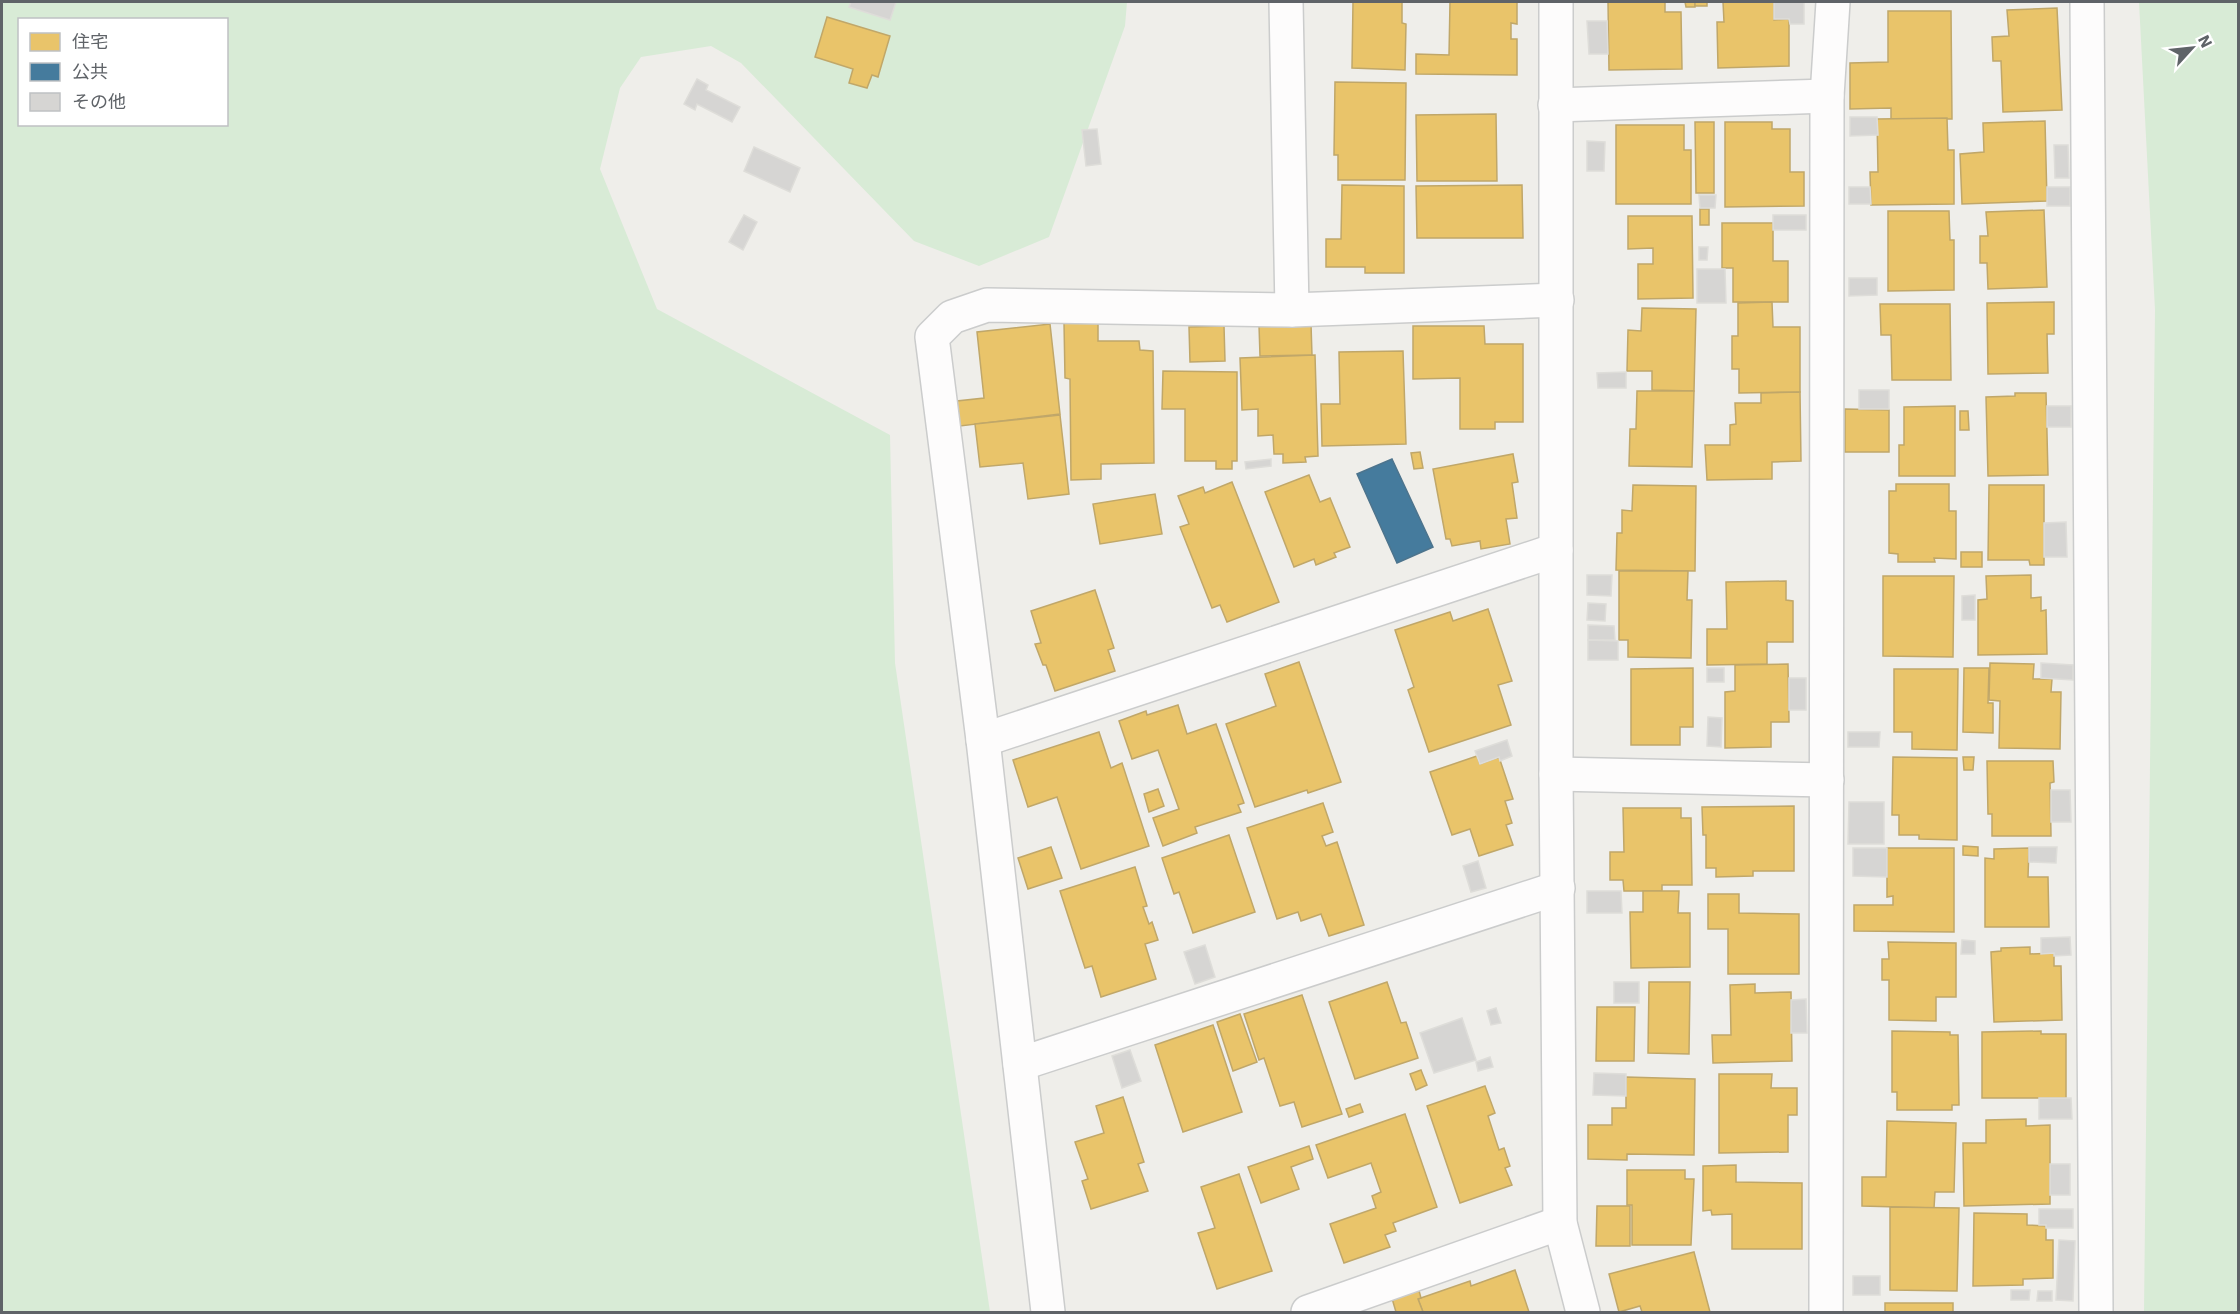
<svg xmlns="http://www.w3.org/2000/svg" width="2240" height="1314" font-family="'IBM Plex Sans','Noto Sans JP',sans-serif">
<rect width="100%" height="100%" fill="#efeeea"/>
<g fill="#d8ebd6" fill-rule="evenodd">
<path d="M2 2H1127L1125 26 1049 237 979 266 914 241 741 63 711 46 641 57 620 88 600 169 657 309 890 435 895 663 990 1312H2ZM20 20H226V124H20Z"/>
<polygon points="2139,2 2238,2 2238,1312 2144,1312 2155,310"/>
</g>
<g fill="#e9c46a" stroke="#c0a769" stroke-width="1.5">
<polygon points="1353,2 1402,2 1402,23 1406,24 1405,70 1352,68"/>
<polygon points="1450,2 1517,2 1517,24 1511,23 1511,39 1517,39 1517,75 1416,74 1416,54 1449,55"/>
<polygon points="1608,2 1665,2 1665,12 1681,12 1682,69 1609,70"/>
<polygon points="1685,2 1695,2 1695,7 1686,7"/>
<rect x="1695" y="2" width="12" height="4"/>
<polygon points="1723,2 1774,2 1774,20 1789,19 1789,66 1718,68 1717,22 1724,22"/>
<polygon points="2057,8 2062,110 2003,112 2001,61 1993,61 1992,37 2009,36 2007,10"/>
<polygon points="1888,11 1951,11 1952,119 1891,119 1891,108 1850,109 1850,63 1888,62"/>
<polygon points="827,17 890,36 878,77 872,75 867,88 849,83 853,69 815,57"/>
<polygon points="1335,82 1406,83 1405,180 1338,180 1338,155 1334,155"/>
<polygon points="1496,114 1497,181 1417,181 1416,115"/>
<polygon points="1947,118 1948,150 1954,150 1954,204 1871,205 1870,172 1878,172 1877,119"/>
<polygon points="2045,121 2047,201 1962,204 1960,154 1984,152 1983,123"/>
<polygon points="1695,122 1714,122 1714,193 1696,193"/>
<polygon points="1725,122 1772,122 1772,129 1790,129 1790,172 1804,172 1804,206 1725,207"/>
<polygon points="1616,125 1684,125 1684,150 1691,150 1691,204 1616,204"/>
<polygon points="1342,185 1404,186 1404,273 1365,273 1365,267 1326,267 1326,239 1341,239"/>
<polygon points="1522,185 1523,238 1417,238 1416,186"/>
<rect x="1700" y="209" width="9" height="16"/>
<polygon points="2044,210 2047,287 1988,289 1987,263 1980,263 1980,236 1988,236 1986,212"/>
<polygon points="1888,211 1949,211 1950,240 1954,240 1954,290 1888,291"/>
<polygon points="1628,216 1692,216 1693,298 1638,299 1638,264 1653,264 1653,248 1628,249"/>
<polygon points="1722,223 1773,223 1773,261 1788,261 1788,302 1733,302 1733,268 1722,268"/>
<polygon points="1772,302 1773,327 1800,327 1800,392 1739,393 1739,369 1732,369 1732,336 1738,336 1738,303"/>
<polygon points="2054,302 2054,334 2047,334 2048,373 1988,374 1987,303"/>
<polygon points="1880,304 1950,304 1951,380 1892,380 1891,335 1881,335"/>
<polygon points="1642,308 1696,309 1694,391 1652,390 1652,371 1627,371 1628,330 1641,331"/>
<polygon points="1064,322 1098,322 1098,341 1139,341 1140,350 1153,351 1154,463 1101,464 1101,479 1071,480 1070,379 1065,378"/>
<polygon points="1050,324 1060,414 960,426 957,401 984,398 977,332"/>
<polygon points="1311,324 1312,355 1260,356 1259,325"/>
<polygon points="1224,326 1225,361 1190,362 1189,327"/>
<polygon points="1413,326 1484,326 1485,344 1523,344 1523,422 1495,422 1495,429 1460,429 1460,378 1413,379"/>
<polygon points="1403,351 1406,444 1322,446 1321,404 1340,404 1339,352"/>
<polygon points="1315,355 1318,456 1305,457 1306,462 1283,463 1283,454 1274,454 1273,435 1258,436 1258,409 1242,410 1240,358"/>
<polygon points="1163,371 1237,372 1237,461 1232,461 1232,469 1216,469 1216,461 1185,461 1185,409 1162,409"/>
<polygon points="1637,391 1694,391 1692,467 1629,466 1630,429 1636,429"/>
<polygon points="1800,392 1801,461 1772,462 1772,479 1707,480 1705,445 1730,445 1730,425 1736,424 1735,403 1761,403 1761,393"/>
<polygon points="2015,393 2046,393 2048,475 1988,476 1986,397 2015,396"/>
<polygon points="1955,406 1955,476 1899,476 1899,445 1904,445 1904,407"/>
<polygon points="1845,409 1889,410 1889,452 1845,452"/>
<polygon points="1960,411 1968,411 1969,430 1960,430"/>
<polygon points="1060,415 1069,494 1028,499 1023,463 980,467 975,424"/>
<polygon points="1420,452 1423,468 1414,469 1411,453"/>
<polygon points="1513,454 1518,482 1512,483 1517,518 1506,519 1510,544 1481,549 1480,541 1452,546 1450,539 1446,539 1433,469"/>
<polygon points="1309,475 1320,502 1330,498 1350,547 1334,553 1336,557 1316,565 1314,559 1294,567 1265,492"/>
<polygon points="1232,482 1279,602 1227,622 1220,605 1212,608 1180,527 1189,524 1178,496 1203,487 1205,493"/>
<polygon points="1896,484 1949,484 1949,511 1956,511 1956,559 1934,558 1935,562 1898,562 1898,554 1889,553 1889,491 1896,491"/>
<polygon points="1633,485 1696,486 1695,571 1616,570 1617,533 1622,533 1622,510 1632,511"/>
<polygon points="1989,485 2044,485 2044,565 2030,565 2029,560 1988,560"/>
<polygon points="1155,494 1162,534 1100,544 1093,504"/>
<rect x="1961" y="552" width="21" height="15"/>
<polygon points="1619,571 1688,571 1687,600 1692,600 1691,658 1628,657 1628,640 1619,640"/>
<polygon points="2031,575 2031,598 2041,597 2041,611 2046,610 2047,654 1978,655 1978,600 1987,599 1986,576"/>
<polygon points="1883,576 1954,576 1953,657 1883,656"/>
<polygon points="1786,581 1786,600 1793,601 1793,642 1767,642 1767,664 1707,665 1707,629 1727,629 1726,582"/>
<polygon points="1095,590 1114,648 1108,650 1115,671 1055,691 1046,665 1043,665 1035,644 1041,643 1031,611"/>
<polygon points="1488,609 1512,681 1498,685 1511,725 1429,752 1408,690 1414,687 1395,630 1450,612 1453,621"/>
<polygon points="1299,662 1341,782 1308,793 1307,790 1255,807 1226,724 1276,706 1265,674"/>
<polygon points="1990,663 2034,664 2033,679 2052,679 2051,692 2061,692 2060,749 1999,748 2000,701 1989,700"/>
<polygon points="1788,664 1789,722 1771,722 1771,747 1725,748 1725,692 1735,691 1735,665"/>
<polygon points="1693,668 1693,727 1680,727 1680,745 1631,745 1631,669"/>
<polygon points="1964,668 1989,668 1988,703 1993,703 1993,733 1963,732"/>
<polygon points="1894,669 1958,669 1957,750 1912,749 1912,732 1894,732"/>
<polygon points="1178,705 1187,734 1216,724 1244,803 1238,805 1241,812 1195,827 1197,833 1163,846 1153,818 1179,809 1158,750 1132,759 1119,721 1146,711 1147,715"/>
<polygon points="1099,732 1111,768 1122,763 1149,846 1081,869 1057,797 1028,807 1013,760"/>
<polygon points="1477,756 1480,764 1499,757 1513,799 1505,801 1512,823 1506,825 1513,845 1479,856 1470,829 1452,835 1430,772"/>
<polygon points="1893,757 1957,758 1957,840 1919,839 1919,835 1899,835 1899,815 1892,815"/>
<polygon points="1963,757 1974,757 1973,770 1964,770"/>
<polygon points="1987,761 2053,761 2054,782 2050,783 2051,836 1992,836 1992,814 1988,814"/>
<polygon points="1158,789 1164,806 1149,812 1144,794"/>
<polygon points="1323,803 1333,832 1322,836 1326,846 1337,842 1364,925 1329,936 1321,914 1301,921 1298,912 1277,919 1247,828"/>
<polygon points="1794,806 1794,871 1753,871 1753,876 1716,877 1716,868 1706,868 1706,835 1703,835 1702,807"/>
<polygon points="1623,808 1681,808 1681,818 1691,818 1692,885 1662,885 1662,891 1624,891 1623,880 1610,880 1610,852 1624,852"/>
<polygon points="1229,835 1255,912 1193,933 1179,892 1174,894 1162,858"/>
<polygon points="1963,846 1978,847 1978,856 1963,855"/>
<polygon points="1051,847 1062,878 1028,889 1018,858"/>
<polygon points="1887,848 1954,848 1954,932 1854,931 1854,905 1893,905 1893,896 1887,897"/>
<polygon points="2029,848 2028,877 2048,877 2049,927 1985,927 1985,858 1994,859 1994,849"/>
<polygon points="1135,867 1147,906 1143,907 1149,924 1152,922 1158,940 1145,944 1156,979 1101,997 1092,966 1085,968 1060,891"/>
<polygon points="1643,891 1679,891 1678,913 1690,913 1690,967 1631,968 1630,912 1643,912"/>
<polygon points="1708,894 1739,894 1739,913 1799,914 1799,974 1728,974 1728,929 1708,929"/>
<polygon points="1888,942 1956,943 1956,997 1936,997 1936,1021 1889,1020 1889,980 1882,980 1882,959 1889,959"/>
<polygon points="2030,947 2030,954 2054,953 2054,966 2061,966 2062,1020 1994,1022 1991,952 2001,951 2001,948"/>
<polygon points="1387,982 1401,1023 1406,1022 1418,1058 1355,1079 1329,1002"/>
<polygon points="1649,982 1690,982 1689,1054 1648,1053"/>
<polygon points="1755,984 1755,993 1791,992 1792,1061 1713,1063 1712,1035 1731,1035 1730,985"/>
<polygon points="1302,995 1342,1114 1302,1127 1294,1102 1280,1106 1264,1058 1259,1060 1244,1014"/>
<polygon points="1597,1007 1635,1007 1634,1061 1596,1061"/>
<polygon points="1240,1014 1257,1062 1233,1071 1217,1022"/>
<polygon points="1213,1025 1242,1112 1183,1132 1155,1045"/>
<polygon points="1892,1031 1950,1032 1950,1035 1958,1035 1959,1105 1952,1105 1952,1110 1897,1110 1897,1092 1892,1092"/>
<polygon points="2041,1031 2041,1034 2066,1034 2066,1098 1982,1098 1982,1032"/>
<polygon points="1421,1070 1427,1085 1416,1090 1410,1074"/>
<polygon points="1719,1074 1772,1074 1771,1088 1797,1088 1797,1115 1788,1115 1788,1152 1719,1153"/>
<polygon points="1626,1077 1695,1079 1694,1155 1627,1154 1627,1160 1588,1159 1588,1125 1612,1125 1612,1108 1626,1108"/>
<polygon points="1485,1086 1495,1113 1488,1116 1499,1150 1504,1148 1510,1166 1505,1168 1512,1185 1460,1203 1427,1106"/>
<polygon points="1123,1097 1144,1162 1138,1164 1148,1191 1091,1209 1082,1181 1088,1179 1075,1142 1104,1133 1096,1106"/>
<polygon points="1360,1104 1363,1112 1349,1117 1346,1109"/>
<polygon points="1405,1114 1437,1207 1393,1223 1396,1231 1385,1235 1390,1247 1344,1263 1330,1224 1376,1208 1372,1196 1381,1192 1371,1163 1328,1178 1316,1145"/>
<polygon points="2026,1119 2026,1126 2050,1125 2050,1204 1964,1206 1963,1143 1986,1143 1986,1120"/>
<polygon points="1887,1121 1956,1123 1954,1192 1935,1192 1934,1208 1862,1206 1862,1177 1886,1177"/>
<polygon points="1309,1146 1313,1159 1291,1167 1299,1189 1261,1203 1248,1167"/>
<polygon points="1736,1165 1736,1182 1802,1183 1802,1249 1732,1249 1732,1214 1712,1215 1711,1210 1703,1211 1703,1166"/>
<polygon points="1627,1170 1685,1170 1685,1179 1694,1179 1691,1245 1632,1245 1632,1205 1627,1205"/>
<polygon points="1239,1174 1272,1271 1217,1289 1198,1233 1215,1228 1201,1187"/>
<polygon points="1597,1206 1630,1206 1630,1246 1596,1246"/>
<polygon points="1890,1207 1959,1208 1957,1291 1890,1290"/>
<polygon points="1974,1213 2027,1214 2027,1225 2046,1226 2046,1240 2053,1240 2053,1278 2023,1279 2023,1285 1973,1286"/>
<polygon points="1694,1252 1710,1312 1642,1312 1640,1306 1619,1312 1609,1274"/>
<polygon points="1515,1270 1529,1312 1423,1312 1418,1299 1470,1281 1471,1286"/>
<polygon points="1418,1287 1421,1298 1418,1299 1423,1312 1396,1312 1391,1295"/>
<rect x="1885" y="1303" width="68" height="9"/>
</g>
<polygon fill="#457b9d" stroke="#4d748d" stroke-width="1.5" points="1392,459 1433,547 1397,563 1357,474"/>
<g fill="#d6d5d3" stroke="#deddd9" stroke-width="1.5">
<polygon points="851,2 896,2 890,20 849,7"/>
<polygon points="1774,2 1804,2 1804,24 1790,24 1789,19 1774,19"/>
<polygon points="1587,21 1607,21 1608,54 1589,54"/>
<polygon points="697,79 708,85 706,90 740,107 732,122 697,104 695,110 684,104"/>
<polygon points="1850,117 1877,117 1878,135 1850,136"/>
<polygon points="1097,129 1101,164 1086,166 1082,130"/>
<polygon points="1587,141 1605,142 1604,171 1587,171"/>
<polygon points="2054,145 2068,145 2069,178 2055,178"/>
<polygon points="754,147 800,168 790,192 744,171"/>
<polygon points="1849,187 1870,187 1871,204 1849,204"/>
<rect x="2047" y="187" width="23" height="19"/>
<polygon points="1699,195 1716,195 1715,208 1700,208"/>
<polygon points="744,215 757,222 743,250 729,242"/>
<rect x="1773" y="215" width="33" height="15"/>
<polygon points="1699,247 1708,247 1707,260 1699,260"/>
<polygon points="1697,269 1725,269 1726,303 1697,303"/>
<polygon points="1849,278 1877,278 1877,295 1849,296"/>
<polygon points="1626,372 1626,388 1598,388 1597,373"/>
<rect x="1859" y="390" width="30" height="19"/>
<rect x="2047" y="406" width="24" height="21"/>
<polygon points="1271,459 1271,466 1246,469 1245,462"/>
<polygon points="2066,522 2067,557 2044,557 2044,523"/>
<polygon points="1587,575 1612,575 1611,596 1587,595"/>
<polygon points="1975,595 1975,620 1962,620 1962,596"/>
<polygon points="1588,603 1606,604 1605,621 1587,620"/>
<polygon points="1588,625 1614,626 1615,640 1588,640"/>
<polygon points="1588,640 1618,641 1618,660 1588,660"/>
<polygon points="2041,663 2073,665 2073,680 2041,678"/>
<rect x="1707" y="668" width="17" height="14"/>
<rect x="1789" y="678" width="17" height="32"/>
<polygon points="1708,717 1722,718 1721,747 1707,746"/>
<polygon points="1848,732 1880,732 1879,747 1848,747"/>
<polygon points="1507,740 1512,756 1500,761 1499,757 1480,764 1475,751"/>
<polygon points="2051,790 2070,790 2071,822 2051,822"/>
<polygon points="1849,802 1884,802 1884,844 1848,844"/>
<polygon points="2029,847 2057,847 2056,863 2029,862"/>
<polygon points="1853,848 1887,848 1887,877 1853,876"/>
<polygon points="1478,861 1486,888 1471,892 1463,866"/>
<polygon points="1587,891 1621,891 1622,913 1587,913"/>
<polygon points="2070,937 2071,955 2054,956 2054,953 2041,954 2041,938"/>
<polygon points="1962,940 1975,941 1975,954 1961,954"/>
<polygon points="1205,945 1215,977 1195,984 1184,952"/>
<rect x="1614" y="982" width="25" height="21"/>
<polygon points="1806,999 1807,1033 1791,1033 1791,1000"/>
<polygon points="1496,1008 1501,1023 1491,1025 1487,1011"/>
<polygon points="1462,1018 1476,1060 1434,1073 1420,1033"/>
<polygon points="1130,1050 1141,1081 1122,1088 1112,1056"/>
<polygon points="1490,1057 1493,1067 1478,1071 1476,1062"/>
<polygon points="1594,1073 1626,1074 1626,1096 1593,1095"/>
<polygon points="2039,1098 2071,1098 2072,1119 2039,1119"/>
<rect x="2050" y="1164" width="20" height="31"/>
<polygon points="2039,1209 2073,1209 2073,1228 2046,1228 2046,1225 2039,1225"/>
<polygon points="2059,1240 2075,1241 2073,1301 2056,1300"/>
<rect x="1853" y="1276" width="27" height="19"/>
<polygon points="2011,1290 2030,1290 2029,1300 2011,1300"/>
<polygon points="2038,1291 2052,1291 2052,1301 2037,1301"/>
</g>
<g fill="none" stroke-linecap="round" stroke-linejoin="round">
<g stroke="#cbcccc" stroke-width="36">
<g id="minor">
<polyline points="1286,2 1292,310"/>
<polyline points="2087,2 2096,1312"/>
<polyline points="1555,105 1827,96"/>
<polyline points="983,740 1556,550"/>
<polyline points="1556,774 1827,780"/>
<polyline points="1020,1064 1558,888"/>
<polyline points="1048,1312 983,740 932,337 952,317 987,305 1292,310 1557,300"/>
<polyline points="1308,1312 1560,1223"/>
<polyline points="1826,1312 1827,96 1833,2"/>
</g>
</g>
<g stroke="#cbcccc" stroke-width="36">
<polyline id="tertiary" points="1556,2 1556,774 1560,1223 1583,1312"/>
</g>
<use href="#minor" stroke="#fdfcfc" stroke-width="33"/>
<use href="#tertiary" stroke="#fdfcfc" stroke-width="33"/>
</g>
<rect width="2240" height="1314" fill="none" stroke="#5f6368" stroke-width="6"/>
<rect x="18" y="18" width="210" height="108" fill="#ffffff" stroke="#bfc1c3" stroke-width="1.5"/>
<rect x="30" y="33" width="30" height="18" fill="#e9c46a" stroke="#bfc1c3" stroke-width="1.5"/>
<text x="72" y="48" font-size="18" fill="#5f6368">住宅</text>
<rect x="30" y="63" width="30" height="18" fill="#457b9d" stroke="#bfc1c3" stroke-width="1.5"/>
<text x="72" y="78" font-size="18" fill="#5f6368">公共</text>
<rect x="30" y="93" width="30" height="18" fill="#d6d5d3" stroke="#bfc1c3" stroke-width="1.5"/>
<text x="72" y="108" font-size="18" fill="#5f6368">その他</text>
<g transform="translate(2192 48) rotate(63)" stroke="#ffffff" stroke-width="4.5" paint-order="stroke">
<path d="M0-4.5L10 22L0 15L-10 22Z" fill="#5f6368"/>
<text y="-9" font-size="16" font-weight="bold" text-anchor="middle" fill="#5f6368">N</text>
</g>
</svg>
